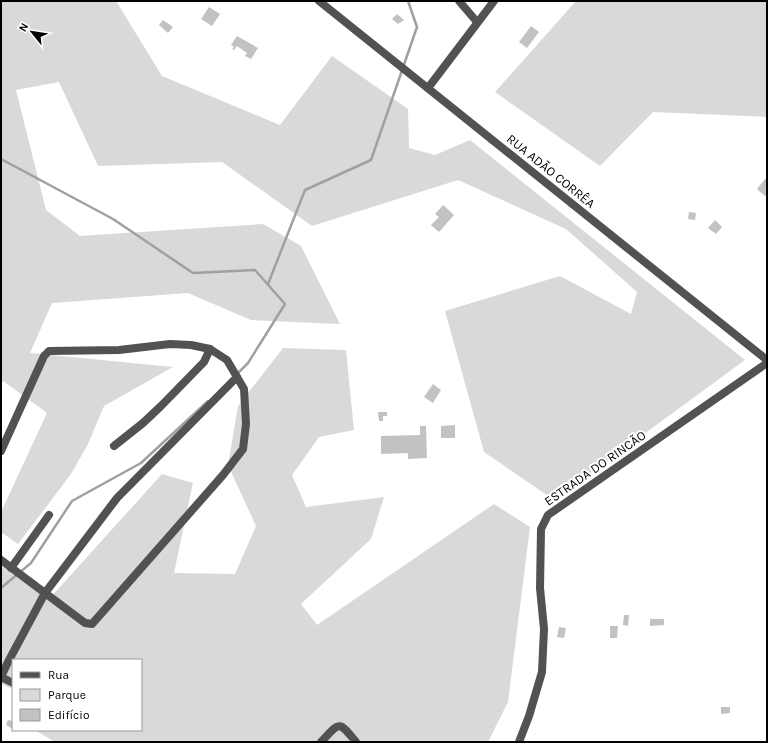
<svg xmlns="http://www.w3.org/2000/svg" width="768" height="743" font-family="Karla,sans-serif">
<rect width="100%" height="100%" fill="#fff"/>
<g fill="#d9d9d9">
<polygon points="1,1 116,1 162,76 280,125 332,56 408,109 409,148 435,155 470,140 745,360 554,500 484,452 445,311 560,276 631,314 637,292 566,229 458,180 312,226 222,162 98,166 59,82 16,90 46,210 80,236 263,224 301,246 340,324 251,320 188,293 52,303 30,353 173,367 104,406 88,444 71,474 18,544 1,532 1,512 47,413 3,381 1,385"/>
<polygon points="576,1 767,1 767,117 653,112 600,166 495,92"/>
<polygon points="283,348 346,350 354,430 319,437 292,475 306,507 384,497 371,539 301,604 317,625 494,504 530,527 508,702 488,742 55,742 35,730 141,730 141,660 13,660 13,689 1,684 1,566 49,599 162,474 193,483 174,573 235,574 256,526 228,465 238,406"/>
</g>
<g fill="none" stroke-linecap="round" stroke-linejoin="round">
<g stroke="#a0a0a0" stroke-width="2.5">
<polyline points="1,159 113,219 193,273 255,270 285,304 248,363 238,373"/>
<polyline points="268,284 305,190 371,160 417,27 408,1"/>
<polyline points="1,588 31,563 72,501 141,463 208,401"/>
</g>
</g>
<g fill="#c2c2c2">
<polygon points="209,7 220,14 212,26 201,19"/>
<polygon points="397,14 404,20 398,24 392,19"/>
<polygon points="163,20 173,27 168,33 159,25"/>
<polygon points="531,26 539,32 527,48 519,42"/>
<polygon points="237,36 258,48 251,59 245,56 247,53 237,46 234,50 232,49 234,47 231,45"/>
<polygon points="765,179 767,180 767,193 765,196 757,189"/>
<polygon points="443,205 454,215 439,232 431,225 439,217 435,214"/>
<polygon points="689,212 696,213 695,220 688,219"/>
<polygon points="715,220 722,227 716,234 708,228"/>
<polygon points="433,384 441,390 433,403 424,397"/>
<polygon points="378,412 387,412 387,416 383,416 383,421 379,421"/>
<polygon points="455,425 455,438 441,438 441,426"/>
<polygon points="420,426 426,426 427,458 408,459 408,453 381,454 381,436 420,435"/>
<polygon points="624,615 629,615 628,626 623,625"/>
<polygon points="650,619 664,619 664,625 650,626"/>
<polygon points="610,626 618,626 617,638 610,638"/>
<polygon points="559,627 566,628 564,638 557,637"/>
<polygon points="721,707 730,707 730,713 721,714"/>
<polygon points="12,718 13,719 13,729 6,725 8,720 11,721"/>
</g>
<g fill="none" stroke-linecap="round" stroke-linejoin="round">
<g stroke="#525252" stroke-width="8">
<polyline points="319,1 767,360"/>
<polyline points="459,1 477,22"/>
<polyline points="428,88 494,1"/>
<polyline points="114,446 143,423 161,406 204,362 210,349"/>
<polyline points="1,451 44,356 49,351 119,350 170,344 191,345 210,349 227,360 244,389 246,424 243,449 223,475 92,624 85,623 1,560"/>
<polyline points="11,568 49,515"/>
<polyline points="1,677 8,662 45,593 117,498 237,377"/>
<polyline points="1,677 13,683"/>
<path d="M321 742C340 722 338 720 356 742"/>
</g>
<polyline stroke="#525252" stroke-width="8" points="519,742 529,716 542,672 544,629 540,588 541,529 548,515 767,363"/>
</g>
<g text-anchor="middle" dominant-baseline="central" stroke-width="4" stroke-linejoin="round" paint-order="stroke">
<g font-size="13" fill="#000" stroke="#fff">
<text transform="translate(551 171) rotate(39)">RUA ADÃO CORRÊA</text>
<text transform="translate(595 468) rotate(-35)">ESTRADA DO RINCÃO</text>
</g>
</g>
<rect width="768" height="743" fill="none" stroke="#000000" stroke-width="4"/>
<rect x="12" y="659" width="130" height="72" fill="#ffffff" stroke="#999999"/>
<rect x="20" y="672" width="20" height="6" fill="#525252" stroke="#999999"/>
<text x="48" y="679" font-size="12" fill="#000000">Rua</text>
<rect x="20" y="689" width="20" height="12" fill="#d9d9d9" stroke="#999999"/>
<text x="48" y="699" font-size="12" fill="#000000">Parque</text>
<rect x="20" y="709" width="20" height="12" fill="#c2c2c2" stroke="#999999"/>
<text x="48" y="719" font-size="12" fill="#000000">Edifício</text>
<g transform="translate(32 32) rotate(300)" stroke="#ffffff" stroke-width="3" paint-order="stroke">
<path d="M0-3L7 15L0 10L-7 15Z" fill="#000000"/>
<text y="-6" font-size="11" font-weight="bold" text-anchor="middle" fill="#000000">N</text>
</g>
</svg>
